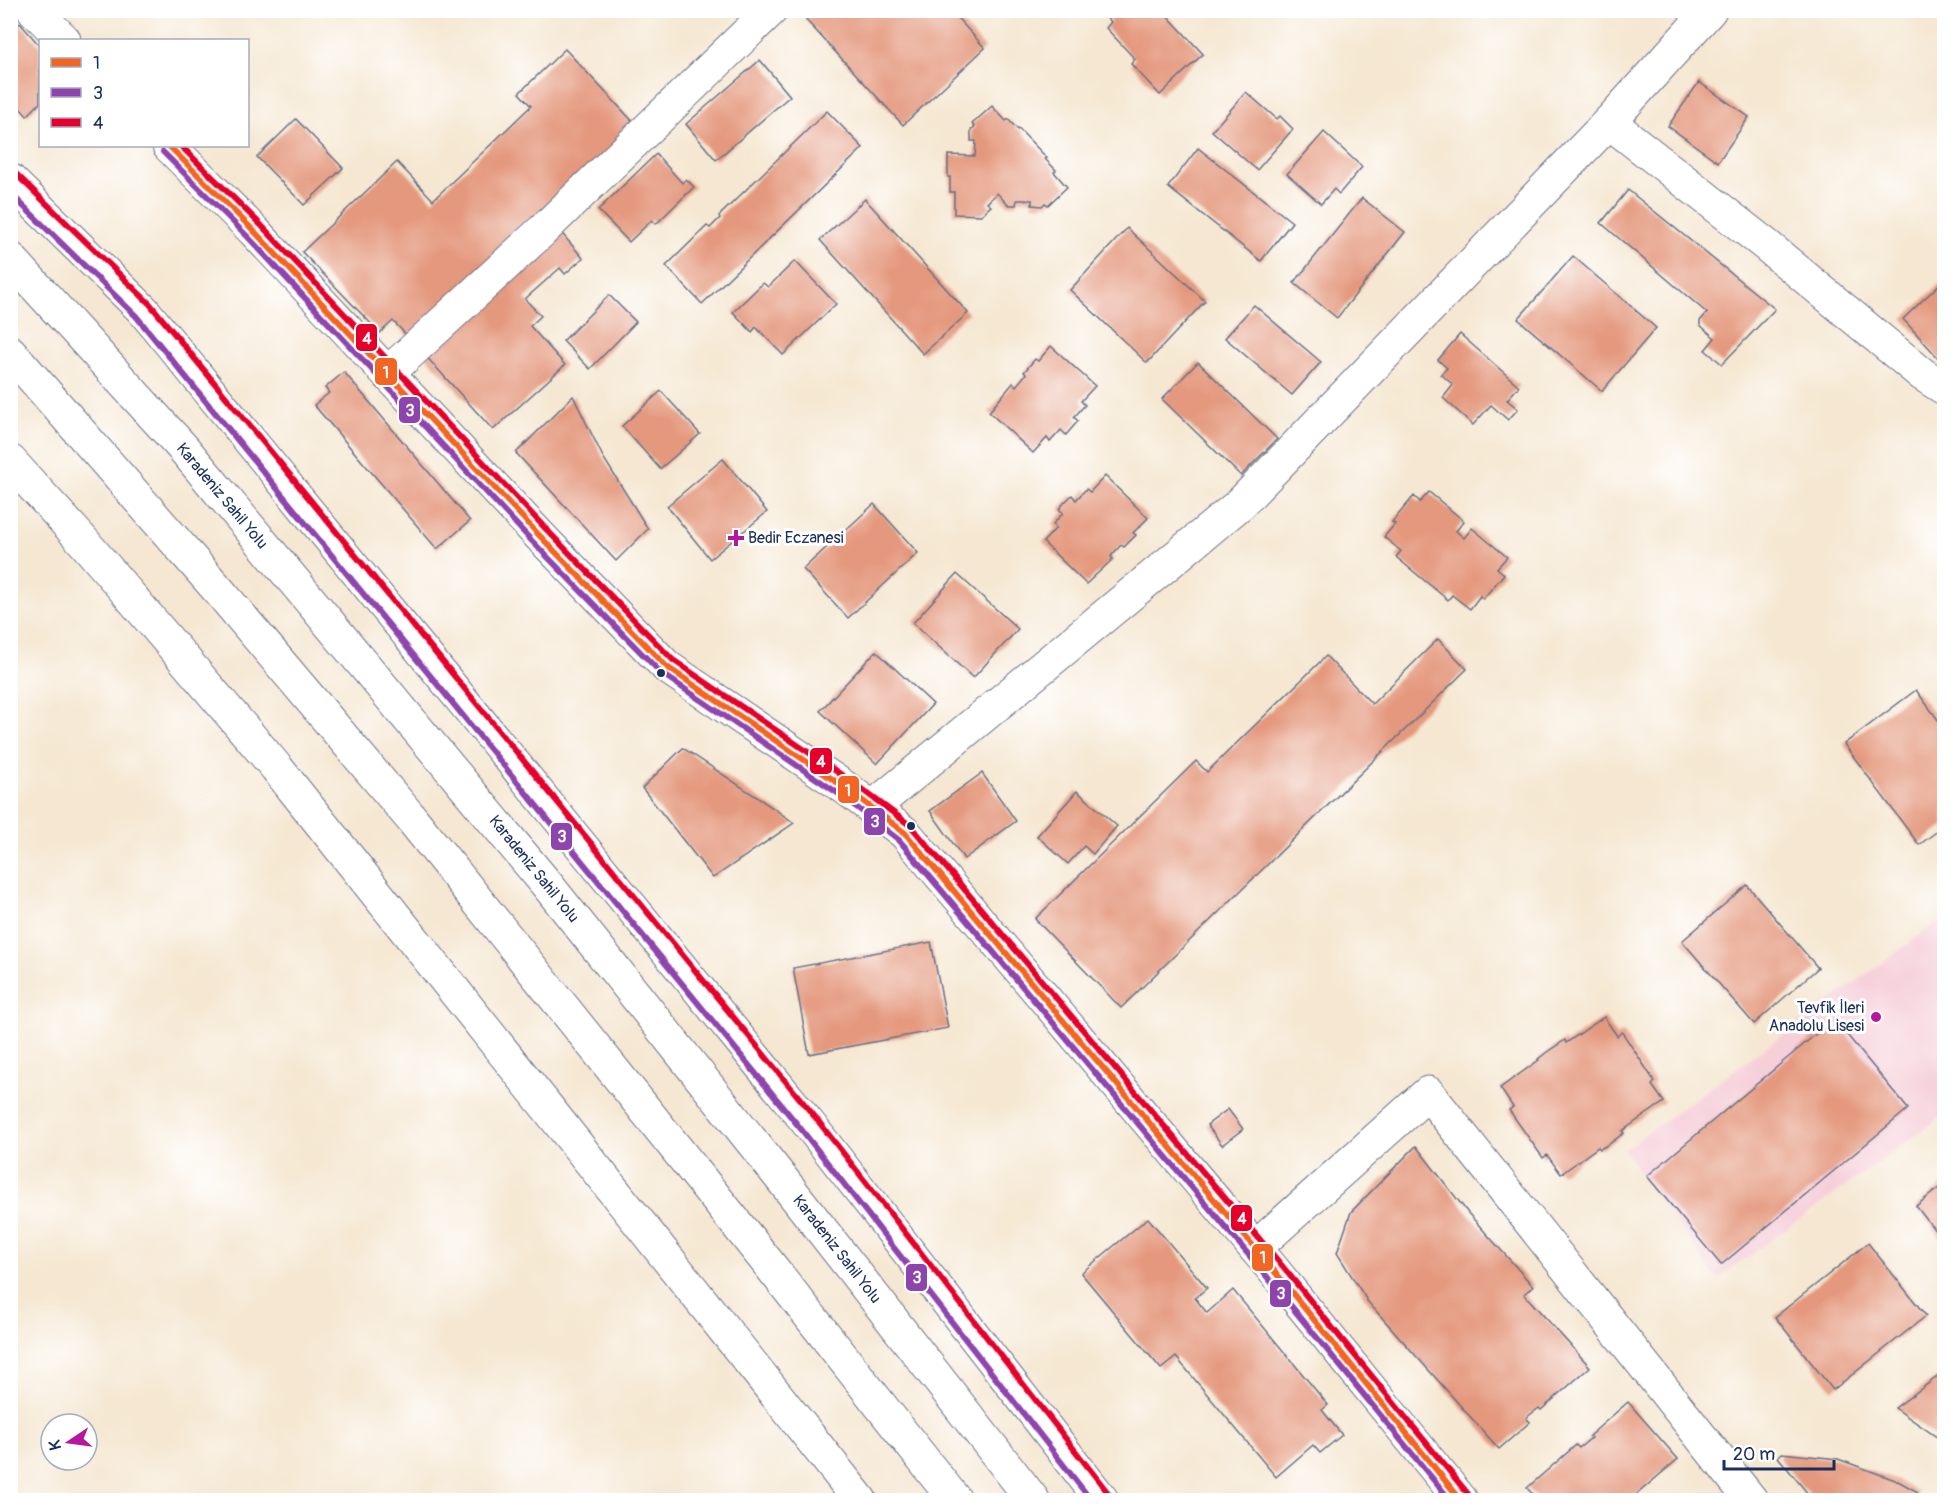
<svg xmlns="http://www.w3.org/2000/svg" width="1955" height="1511" font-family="Pangolin,sans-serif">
<rect width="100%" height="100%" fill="#fff"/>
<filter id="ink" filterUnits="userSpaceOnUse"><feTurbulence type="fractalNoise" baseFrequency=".0167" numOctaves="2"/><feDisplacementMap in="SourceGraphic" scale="12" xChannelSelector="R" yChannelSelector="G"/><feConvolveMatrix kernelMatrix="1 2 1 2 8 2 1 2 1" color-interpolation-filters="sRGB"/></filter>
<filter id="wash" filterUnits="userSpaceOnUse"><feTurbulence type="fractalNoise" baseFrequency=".008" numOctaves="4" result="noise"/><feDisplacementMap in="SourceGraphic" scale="24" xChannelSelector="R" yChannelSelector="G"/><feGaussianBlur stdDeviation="1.35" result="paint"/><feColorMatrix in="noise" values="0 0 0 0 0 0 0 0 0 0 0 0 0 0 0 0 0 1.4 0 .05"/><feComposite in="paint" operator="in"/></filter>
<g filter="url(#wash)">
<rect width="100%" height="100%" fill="#f5e7d1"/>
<polygon fill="#f6cfd9" points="1944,918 1944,1115 1717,1279 1624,1150"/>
<g id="blocks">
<g fill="#e4987d">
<polygon points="817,10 950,10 985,48 903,125 806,20"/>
<polygon points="1100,10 1163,11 1203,54 1160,95 1131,64 1135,59 1106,28 1111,22"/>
<polygon points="20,23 40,46 40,103 27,116 13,100 17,96 10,89 10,33"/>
<polygon points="565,49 638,127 413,342 393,321 380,333 302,252 397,162 433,200 531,106 519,93"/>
<polygon points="760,60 790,96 716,160 686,124"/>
<polygon points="1699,82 1749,117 1718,162 1668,126"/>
<polygon points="1246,92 1277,119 1280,116 1293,129 1257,170 1212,131"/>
<polygon points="992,106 1006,121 1008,119 1018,130 1019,129 1047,158 1045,159 1056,170 1054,172 1067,187 1048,205 1045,203 1042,206 1032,205 1032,200 1017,200 1016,205 1008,205 997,193 987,203 991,206 981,215 954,214 954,192 950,192 950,177 948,177 948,155 975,156 976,141 971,141 971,130 975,127 972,124"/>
<polygon points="827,111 863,148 702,304 666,266 707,226 710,228 720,218 719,216"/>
<polygon points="296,119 343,168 304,205 257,157"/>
<polygon points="1324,132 1362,167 1339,194 1334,189 1321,204 1287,174"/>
<polygon points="1198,148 1292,222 1261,261 1168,187"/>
<polygon points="656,154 682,183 686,179 694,187 656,224 652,220 629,242 598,210"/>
<polygon points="1628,190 1775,309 1722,364 1705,350 1715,338 1700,325 1700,321 1707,313 1601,223"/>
<polygon points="1362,198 1405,232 1337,318 1294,283"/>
<polygon points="865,199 968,313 923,354 820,240"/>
<polygon points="1127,228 1205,301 1147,363 1070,290"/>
<polygon points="558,229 583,258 565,274 560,268 525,299 541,316 530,326 565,365 493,430 423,353"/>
<polygon points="1573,256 1656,328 1602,391 1518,319"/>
<polygon points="795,261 836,304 783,355 756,327 752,332 733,312 763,283 768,287"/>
<polygon points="1944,280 1944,358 1941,361 1903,319"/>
<polygon points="609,295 636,322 590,369 563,341"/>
<polygon points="1254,305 1321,362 1292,395 1225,338"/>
<polygon points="1460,334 1519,386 1507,400 1518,409 1508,420 1491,405 1473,425 1443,398 1453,385 1441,374 1447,368 1438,360"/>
<polygon points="1051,346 1095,386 1081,401 1085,405 1074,417 1078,421 1066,435 1061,430 1050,442 1047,438 1033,453 989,412 1013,383 1016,386 1026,374 1024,372 1035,359 1038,361"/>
<polygon points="1198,362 1277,439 1241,476 1162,399"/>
<polygon points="344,372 470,521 437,549 314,405 329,393 325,388"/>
<polygon points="661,391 700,434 660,469 622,426"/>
<polygon points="573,396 603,457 648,529 616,561 516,453"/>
<polygon points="723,459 767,512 710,559 667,506"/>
<polygon points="1105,476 1148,518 1133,533 1136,535 1124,547 1121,545 1111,556 1113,559 1086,584 1043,542 1056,528 1053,524 1063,513 1059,509 1064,503 1072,495 1076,500 1086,489 1090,492"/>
<polygon points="1429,492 1464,521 1456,531 1464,538 1472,528 1507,557 1497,568 1504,574 1483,599 1480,596 1470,609 1452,595 1448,600 1396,557 1401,551 1384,537 1395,524 1392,522 1414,496 1420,502"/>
<polygon points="874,504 918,553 848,618 803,569"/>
<polygon points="957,574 1018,629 973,678 913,623"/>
<polygon points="1438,639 1467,669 1121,1008 1035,919 1196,761 1207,772 1326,656 1372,704"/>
<polygon points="876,651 933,704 877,764 820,711"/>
<polygon points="1916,690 1944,728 1944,826 1919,845 1844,744"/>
<polygon points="683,748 776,810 794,823 713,878 642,788"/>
<polygon points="982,773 1016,821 964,859 930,811"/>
<polygon points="1077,791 1117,826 1093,854 1084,846 1068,864 1037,836"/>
<polygon points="1747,885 1818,968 1754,1024 1682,941"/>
<polygon points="931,942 948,1028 809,1054 793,968"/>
<polygon points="1604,1017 1617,1036 1622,1032 1655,1082 1652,1085 1664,1102 1622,1131 1624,1133 1609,1144 1600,1149 1598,1147 1561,1174 1547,1155 1543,1158 1509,1110 1513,1107 1500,1088 1539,1060 1538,1059 1547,1052 1565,1040 1566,1043"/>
<polygon points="1834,1019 1908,1109 1721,1265 1647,1176"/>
<polygon points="1228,1109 1243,1129 1222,1145 1207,1125"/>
<polygon points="1416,1146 1468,1213 1533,1286 1524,1294 1590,1367 1541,1410 1539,1408 1531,1414 1526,1418 1530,1422 1499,1449 1368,1302 1337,1253 1351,1212"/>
<polygon points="1944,1184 1944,1242 1916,1206"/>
<polygon points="1148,1218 1207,1288 1195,1298 1207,1313 1233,1290 1328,1405 1322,1410 1342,1435 1320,1453 1313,1445 1276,1477 1176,1357 1161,1369 1081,1273"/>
<polygon points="1868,1243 1926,1316 1833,1390 1775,1317"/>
<polygon points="1944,1372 1944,1442 1895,1408"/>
<polygon points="1628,1402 1678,1459 1630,1500 1538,1500 1527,1488 1576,1445 1579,1448 1584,1444 1591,1438 1589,1436"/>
<polygon points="1782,1453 1838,1459 1898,1481 1918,1492 1907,1500 1813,1500 1778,1457"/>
</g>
</g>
</g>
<g filter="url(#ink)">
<use href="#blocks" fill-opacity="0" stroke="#676f86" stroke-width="1.5"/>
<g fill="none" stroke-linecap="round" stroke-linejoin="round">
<g stroke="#676f86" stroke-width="35">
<g id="minor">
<polyline points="34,10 64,40"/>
<polyline points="1609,122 1766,245 1922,374 1944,388"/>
<polyline points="169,146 254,231 538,534 667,667 847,789 905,833 1271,1267 1461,1500"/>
<polyline points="388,373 542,231 771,10"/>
<polyline points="872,808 1240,504 1609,122 1710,10"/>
<polyline points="1255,1248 1428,1093 1751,1500"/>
</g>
</g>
<g stroke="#676f86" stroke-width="35">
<polyline id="tertiary" points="10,461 84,542 276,767 860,1500"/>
</g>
<g stroke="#676f86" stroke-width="35">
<polyline id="secondary" points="10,180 143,310 808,1123 1102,1500"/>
</g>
<g stroke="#676f86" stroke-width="35">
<g id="trunk">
<polyline points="10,258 183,448 549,887 781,1178 1033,1500"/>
<polyline points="10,352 220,592 411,818 772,1268 955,1500"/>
</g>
</g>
<use href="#minor" stroke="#fff" stroke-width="33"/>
<use href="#tertiary" stroke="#fff" stroke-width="33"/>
<use href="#secondary" stroke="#fff" stroke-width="33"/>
<use href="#trunk" stroke="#fff" stroke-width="33"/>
<g stroke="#fff" stroke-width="10">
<polyline id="bus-1" points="169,146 254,231 538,534 667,667 847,789 905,833 1271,1267 1461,1500"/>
</g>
<g stroke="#fff" stroke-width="10">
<g id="bus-2">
<polyline points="163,152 248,237 531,540 661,673 842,796 899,840 1264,1273 1450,1500"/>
<polyline points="10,193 136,316 801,1129 1091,1500"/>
</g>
</g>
<g stroke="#fff" stroke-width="10">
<g id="bus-3">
<polyline points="181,146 261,225 545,528 673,660 852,782 911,826 1278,1261 1468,1494"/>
<polyline points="16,174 150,304 815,1117 1109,1494"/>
</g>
</g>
<use href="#bus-1" stroke="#f26522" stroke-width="6"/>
<use href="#bus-2" stroke="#8e44ad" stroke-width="6"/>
<use href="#bus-3" stroke="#e4002b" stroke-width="6"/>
</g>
</g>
<g fill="#b5179e" stroke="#fff" stroke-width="2">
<path d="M733 529h6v6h6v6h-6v6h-6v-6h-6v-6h6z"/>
<circle cx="1876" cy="1017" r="6"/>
</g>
<g fill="#1b2f5e" stroke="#fff" stroke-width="2">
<circle cx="661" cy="673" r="5"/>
<circle cx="911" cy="826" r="5"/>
</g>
<g text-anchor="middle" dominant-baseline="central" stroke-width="6" stroke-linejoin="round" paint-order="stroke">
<g font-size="16" fill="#1b2f5e" stroke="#fff">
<text transform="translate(222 496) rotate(50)">Karadeniz Sahil Yolu</text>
<text transform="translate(534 869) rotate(51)">Karadeniz Sahil Yolu</text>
<text transform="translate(837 1249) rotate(52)">Karadeniz Sahil Yolu</text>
</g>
<g font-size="16" fill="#1b2f5e" stroke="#fff" text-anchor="start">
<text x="748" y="538">Bedir Eczanesi</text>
<text x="1864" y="1008" text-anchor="end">Tevfik İleri<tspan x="1864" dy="18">Anadolu Lisesi</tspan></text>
</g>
</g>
<g stroke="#fff" stroke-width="2">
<rect x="355" y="323" width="23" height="29" rx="6" fill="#e4002b"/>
<rect x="374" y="357" width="24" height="29" rx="6" fill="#f26522"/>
<rect x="398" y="396" width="23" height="28" rx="6" fill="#8e44ad"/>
<rect x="809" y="747" width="24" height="28" rx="6" fill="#e4002b"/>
<rect x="837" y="775" width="23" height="29" rx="6" fill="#f26522"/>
<rect x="863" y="807" width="23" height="29" rx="6" fill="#8e44ad"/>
<rect x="550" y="822" width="23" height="29" rx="6" fill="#8e44ad"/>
<rect x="1230" y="1204" width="23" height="28" rx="6" fill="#e4002b"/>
<rect x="1251" y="1243" width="23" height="29" rx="6" fill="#f26522"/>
<rect x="905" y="1263" width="23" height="29" rx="6" fill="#8e44ad"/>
<rect x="1269" y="1279" width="23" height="29" rx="6" fill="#8e44ad"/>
</g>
<g font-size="16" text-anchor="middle" font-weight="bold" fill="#fff">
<text x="367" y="344">4</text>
<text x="386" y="378">1</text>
<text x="410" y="416">3</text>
<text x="821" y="767">4</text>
<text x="848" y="796">1</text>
<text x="875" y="827">3</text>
<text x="562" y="842">3</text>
<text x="1242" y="1224">4</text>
<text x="1263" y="1263">1</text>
<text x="917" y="1283">3</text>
<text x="1281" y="1299">3</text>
</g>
<rect width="1955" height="1511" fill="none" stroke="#fff" stroke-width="36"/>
<rect x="39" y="39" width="210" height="108" fill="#ffffff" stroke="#a4acbf" stroke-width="1.5"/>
<rect x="51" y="58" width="30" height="9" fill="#f26522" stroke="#a4acbf" stroke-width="1.5"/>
<text x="93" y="69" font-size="18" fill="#1b2f5e">1</text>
<rect x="51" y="88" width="30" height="9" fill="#8e44ad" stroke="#a4acbf" stroke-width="1.5"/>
<text x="93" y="99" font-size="18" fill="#1b2f5e">3</text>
<rect x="51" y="118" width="30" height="9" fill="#e4002b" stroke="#a4acbf" stroke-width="1.5"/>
<text x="93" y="129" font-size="18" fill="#1b2f5e">4</text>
<g transform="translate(69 1442) rotate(257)"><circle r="28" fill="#ffffff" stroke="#a4acbf" stroke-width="1.5"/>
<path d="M0-4.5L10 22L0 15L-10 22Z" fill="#b5179e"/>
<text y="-9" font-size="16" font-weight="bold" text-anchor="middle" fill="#1b2f5e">K</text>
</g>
<path d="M1724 1460v9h110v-9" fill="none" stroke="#1b2f5e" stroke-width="3"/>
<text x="1733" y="1460" font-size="18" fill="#1b2f5e" stroke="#ffffff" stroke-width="4.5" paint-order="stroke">20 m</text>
</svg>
